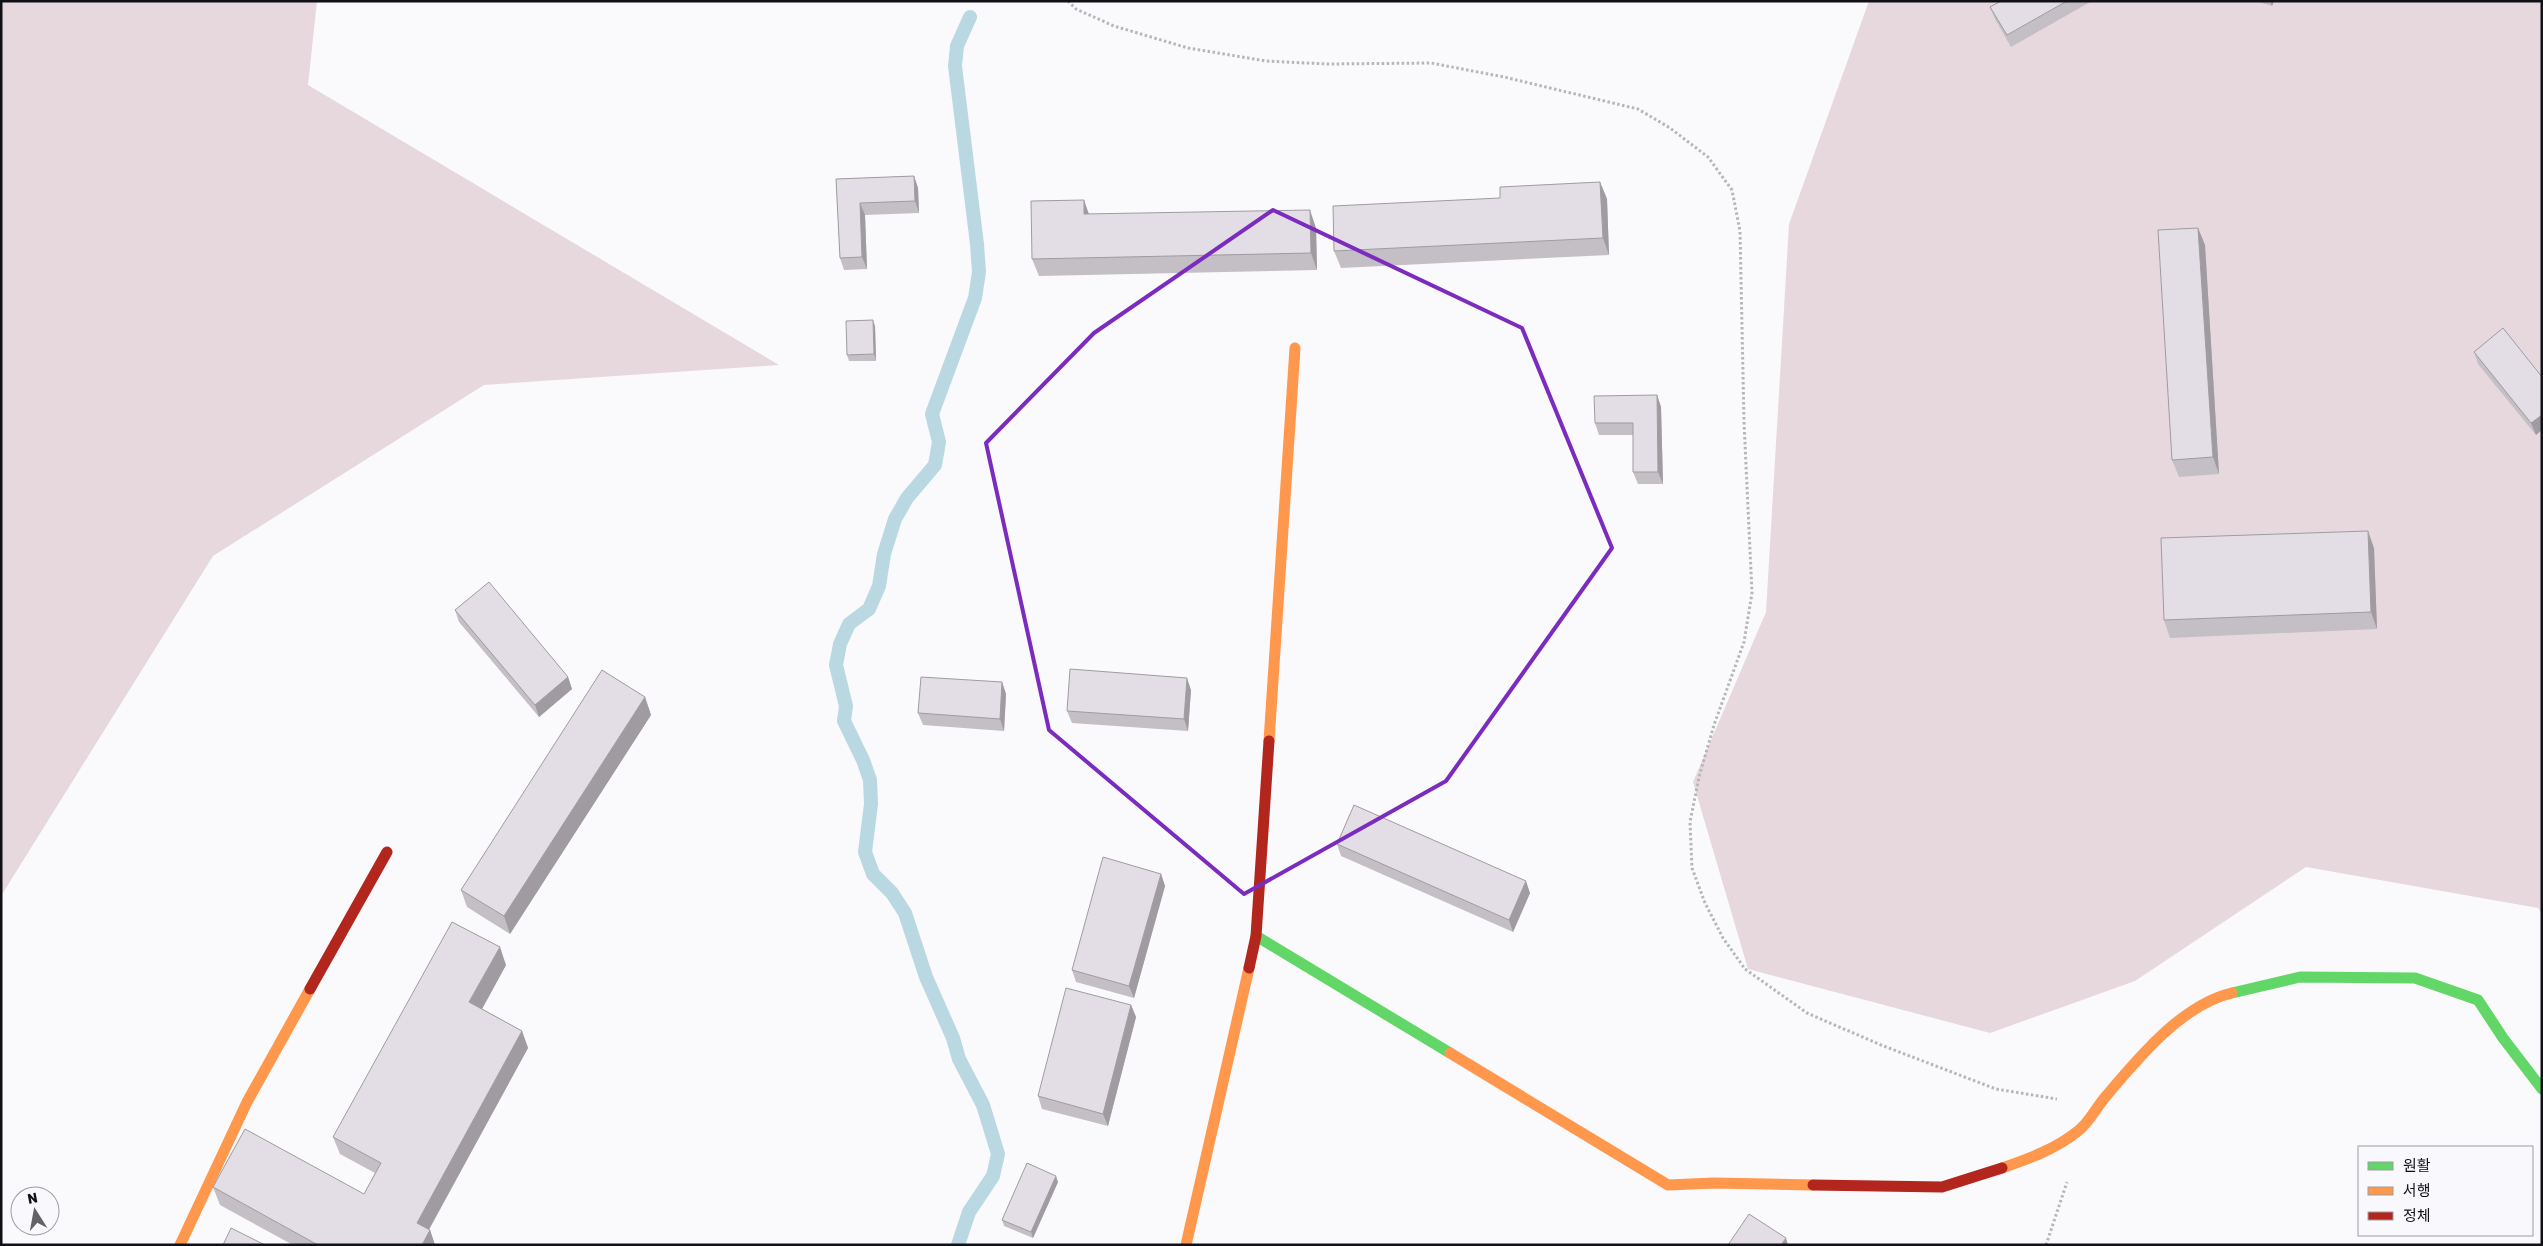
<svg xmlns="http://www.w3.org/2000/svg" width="2543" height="1246" font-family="Rubik,'Noto Sans KR',sans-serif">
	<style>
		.green { fill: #e7d8de }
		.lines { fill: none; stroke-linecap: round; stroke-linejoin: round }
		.stream { stroke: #b9d8e2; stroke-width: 14 }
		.path { stroke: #b4b6b9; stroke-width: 3; stroke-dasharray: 2.5 2.5; stroke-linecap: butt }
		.fast { stroke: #63d668; stroke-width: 11 }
		.slow { stroke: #ff974d; stroke-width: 11 }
		.jam { stroke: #b3261e; stroke-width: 11 }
		.wall { fill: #c3bfc5 }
		.shaded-wall { fill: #9f9ba0 }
		.building { fill: #e3dee5; stroke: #9f9ba0 }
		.marked { fill: none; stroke: #7b2cbf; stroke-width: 4; stroke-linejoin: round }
	</style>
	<rect width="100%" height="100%" fill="#fafafc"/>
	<path class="green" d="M 1,1 L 317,1 L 308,85 L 779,365 L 484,385 L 213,556 L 1,896 Z
		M 1869,1 L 2542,1 L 2542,914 L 2538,908 L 2306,867 L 2135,981 L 1990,1033 L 1748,969 L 1693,782 L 1766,612 L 1789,224 Z"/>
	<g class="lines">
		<path class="stream" d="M 958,1245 L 969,1212 L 993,1176 L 998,1154 L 983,1105 L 959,1059 L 953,1038 L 926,977 L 905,913 L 892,893 L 873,874 L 865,852 L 871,804 L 870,780 L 863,760 L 844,721 L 846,706 L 836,665 L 840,644 L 849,624 L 869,609 L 879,586 L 884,554 L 895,519 L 907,498 L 935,465 L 939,442 L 932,414 L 975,298 L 979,272 L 977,244 L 955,66 L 957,46 L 970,17"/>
		<path class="path" d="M 1068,1 L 1076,9 L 1114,26 L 1188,48 L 1266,61 L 1327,64 L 1431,63 L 1504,77 L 1638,109 L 1670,128 L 1708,157 L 1732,190 L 1740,231 L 1744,422 L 1752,593 L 1744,642 L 1714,725 L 1699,777 L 1690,822 L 1692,868 L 1705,903 L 1723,938 L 1745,969 L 1807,1013 L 1881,1045 L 1996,1089 L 2057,1099
			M 2046,1245 L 2067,1182"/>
		<path class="fast" d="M 1256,936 L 1450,1053
			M 2232,993 L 2300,977 L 2415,978 L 2478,1000 L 2503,1038 L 2542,1089"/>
		<path class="slow" d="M 1269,741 L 1295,348
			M 1450,1053 L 1668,1185 L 1714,1183 L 1813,1185
			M 2002,1168 C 2028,1159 2056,1149 2078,1131 C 2089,1123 2097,1106 2107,1095 C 2139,1057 2183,1004 2232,993
			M 180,1245 L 247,1102 L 310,989
			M 1186,1245 L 1249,968"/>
		<path class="jam" d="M 1249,968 L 1256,936 L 1269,741
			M 310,989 L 387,852
			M 1813,1185 L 1942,1187 L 2002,1168"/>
	</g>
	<path class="wall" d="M 2001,1 L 2092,1 L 2011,47 L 1995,19 L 1990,7 Z
		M 2256,1 L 2274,1 L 2272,6 Z
		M 914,176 L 918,188 L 919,213 L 865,215 L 867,269 L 844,270 L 840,258 L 836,179 Z
		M 1600,182 L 1607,199 L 1609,255 L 1341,268 L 1334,251 L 1500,198 Z
		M 1089,214 L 1316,228 L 1317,270 L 1039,276 L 1032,259 Z
		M 2198,228 L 2205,245 L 2219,474 L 2179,477 L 2172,460 Z
		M 875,326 L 876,361 L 849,361 L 847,355 Z
		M 2503,328 L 2536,435 L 2478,364 L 2474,352 Z
		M 1657,395 L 1661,407 L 1663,484 L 1638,484 L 1633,472 L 1633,435 L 1599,435 L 1595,423 Z
		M 2374,548 L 2377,629 L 2170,638 L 2164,620 Z
		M 455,610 L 568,677 L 572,689 L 539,717 L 459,622 Z
		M 1002,682 L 1006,694 L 1004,731 L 923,725 L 918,713 Z
		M 1191,690 L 1188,731 L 1072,723 L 1067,711 Z
		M 645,697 L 651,715 L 510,934 L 467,907 L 461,890 Z
		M 1337,844 L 1530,893 L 1513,932 L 1341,856 Z
		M 1161,874 L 1165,886 L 1134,998 L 1076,982 L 1072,970 Z
		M 506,965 L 482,1009 L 522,1031 L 528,1048 L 429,1230 L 430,1230 L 435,1245 L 293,1245 L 220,1205 L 213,1187 L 364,1194 L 375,1173 L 340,1154 L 333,1137 Z
		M 1131,1005 L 1136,1017 L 1108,1126 L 1042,1109 L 1038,1096 Z
		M 1058,1182 L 1033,1238 L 1004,1226 L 1002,1220 Z"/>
	<path class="shaded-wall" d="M 2270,1 L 2274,1 L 2272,6 Z
		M 914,176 L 918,188 L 919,213 L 915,201 Z
		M 1600,182 L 1607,199 L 1609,255 L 1603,238 Z
		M 1084,200 L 1090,217 L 1084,214 Z
		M 860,203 L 865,215 L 867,269 L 862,257 Z
		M 1310,210 L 1316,228 L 1317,270 L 1311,253 Z
		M 2198,228 L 2205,245 L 2219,474 L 2213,457 Z
		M 873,320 L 875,326 L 876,361 L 874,354 Z
		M 1657,395 L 1661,407 L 1663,484 L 1658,472 Z
		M 2542,415 L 2542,430 L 2536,435 L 2531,423 Z
		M 2368,531 L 2374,548 L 2377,629 L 2371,612 Z
		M 568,677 L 572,689 L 539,717 L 535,705 Z
		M 1187,678 L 1191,690 L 1188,731 L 1184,719 Z
		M 1002,682 L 1006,694 L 1004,731 L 1000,719 Z
		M 645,697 L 651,715 L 510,934 L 504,916 Z
		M 1161,874 L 1165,886 L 1134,998 L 1129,986 Z
		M 1526,881 L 1530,893 L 1513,932 L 1509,920 Z
		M 500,947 L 506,965 L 476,1020 L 469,1002 Z
		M 1131,1005 L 1136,1017 L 1108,1126 L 1103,1114 Z
		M 522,1031 L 528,1048 L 423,1240 L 417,1223 Z
		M 1056,1176 L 1058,1182 L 1033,1238 L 1031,1232 Z
		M 430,1230 L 435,1245 L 422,1245 Z
		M 1786,1238 L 1788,1245 L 1781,1245 Z"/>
	<path class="building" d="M 2001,1 L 2067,1 L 2007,35 L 1990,7 Z
		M 914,176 L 915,201 L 860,203 L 862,257 L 840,258 L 836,179 Z
		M 1600,182 L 1603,238 L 1334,251 L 1333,206 L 1500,198 L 1500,187 Z
		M 1084,200 L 1084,214 L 1310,210 L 1311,253 L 1032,259 L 1031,201 Z
		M 2198,228 L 2213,457 L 2172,460 L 2158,230 Z
		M 873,320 L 874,354 L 847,355 L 846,321 Z
		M 2503,328 L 2542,377 L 2542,415 L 2531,423 L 2474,352 Z
		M 1657,395 L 1658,472 L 1633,472 L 1633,423 L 1595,423 L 1594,396 Z
		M 2368,531 L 2371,612 L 2164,620 L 2161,538 Z
		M 489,582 L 568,677 L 535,705 L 455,610 Z
		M 1070,669 L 1187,678 L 1184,719 L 1067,711 Z
		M 602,670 L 645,697 L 504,916 L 461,890 Z
		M 921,677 L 1002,682 L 1000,719 L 918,713 Z
		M 1354,805 L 1526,881 L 1509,920 L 1337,844 Z
		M 1103,857 L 1161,874 L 1129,986 L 1072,970 Z
		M 452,922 L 500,947 L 469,1002 L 522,1031 L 417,1223 L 430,1230 L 422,1245 L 318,1245 L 213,1187 L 245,1129 L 364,1194 L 381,1163 L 333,1137 Z
		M 1066,988 L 1131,1005 L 1103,1114 L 1038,1096 Z
		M 1027,1163 L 1056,1176 L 1031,1232 L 1002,1220 Z
		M 1749,1214 L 1786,1238 L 1781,1245 L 1728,1245 Z
		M 231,1228 L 265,1245 L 223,1245 Z"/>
	<path class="marked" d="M 1273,210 L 1522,328 L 1612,548 L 1446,781 L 1244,894 L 1049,730 L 986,443 L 1094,333 Z"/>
	<rect width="2543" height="1246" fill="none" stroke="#101017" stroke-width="5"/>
	<rect x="2358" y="1146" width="175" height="90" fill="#f9f9fd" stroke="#9c9ca1"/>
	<rect x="2368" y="1162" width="25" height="8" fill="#63d668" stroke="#9c9ca1"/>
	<text x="2403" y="1171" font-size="15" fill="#101017">원활</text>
	<rect x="2368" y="1187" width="25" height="8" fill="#ff974d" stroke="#9c9ca1"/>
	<text x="2403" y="1196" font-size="15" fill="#101017">서행</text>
	<rect x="2368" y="1212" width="25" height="8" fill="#b3261e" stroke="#9c9ca1"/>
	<text x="2403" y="1221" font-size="15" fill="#101017">정체</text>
	<g transform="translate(35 1211) rotate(349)"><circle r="24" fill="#f9f9fd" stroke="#9c9ca1"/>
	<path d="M0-4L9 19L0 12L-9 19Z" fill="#626267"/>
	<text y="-8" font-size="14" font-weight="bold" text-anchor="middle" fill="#101017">N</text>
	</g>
</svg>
